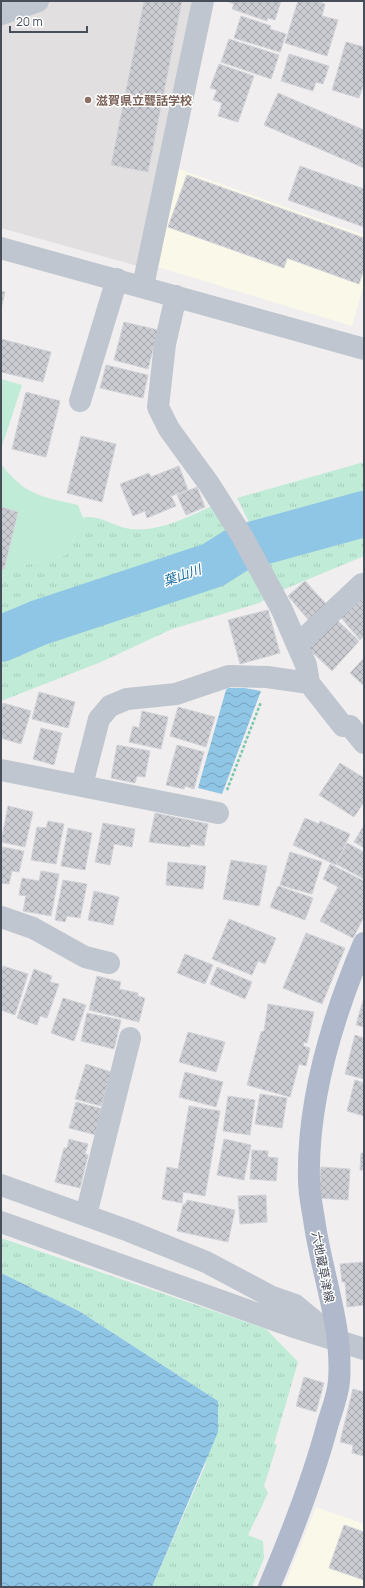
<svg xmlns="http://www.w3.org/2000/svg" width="365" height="1588" font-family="Manrope,'Noto Sans JP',sans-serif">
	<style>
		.commercial { fill: #faf8e8 }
		.education { fill: #e1dfdf }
		.grass { fill: url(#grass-tufts) }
		.garden { fill: #bfebd7 }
		.water { fill: url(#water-waves) }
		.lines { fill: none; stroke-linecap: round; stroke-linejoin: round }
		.river { stroke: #8fc5e5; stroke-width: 46 }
		.building { fill: url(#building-cross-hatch); stroke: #d2d3d9 }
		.path { stroke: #79c7ad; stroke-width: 2.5; stroke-dasharray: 3 2; stroke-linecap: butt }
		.minor { stroke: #bfc6cf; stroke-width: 22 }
		.major { stroke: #afb9cb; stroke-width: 22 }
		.education-dot { fill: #8d6e63; stroke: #fff; stroke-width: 1.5 }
		.labels { text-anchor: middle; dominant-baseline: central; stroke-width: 3; stroke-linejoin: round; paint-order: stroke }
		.education-label { font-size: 12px; font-weight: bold; fill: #785e54; stroke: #fff; text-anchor: start }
		.street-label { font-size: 12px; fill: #474e5a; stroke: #fff }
		.water-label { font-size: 13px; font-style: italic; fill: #166b9e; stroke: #fff }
	</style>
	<defs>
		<pattern id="grass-tufts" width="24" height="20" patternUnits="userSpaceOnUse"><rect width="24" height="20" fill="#bfebd7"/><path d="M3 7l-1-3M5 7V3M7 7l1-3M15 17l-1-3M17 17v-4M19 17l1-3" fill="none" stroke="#a6cbbb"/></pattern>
		<pattern id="water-waves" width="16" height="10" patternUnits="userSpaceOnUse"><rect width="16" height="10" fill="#8fc5e5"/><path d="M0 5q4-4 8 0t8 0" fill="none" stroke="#77a2bd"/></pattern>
		<pattern id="building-cross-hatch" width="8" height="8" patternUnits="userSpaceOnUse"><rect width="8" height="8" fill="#cbccd2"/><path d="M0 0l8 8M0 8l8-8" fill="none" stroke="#a7a8ad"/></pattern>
	</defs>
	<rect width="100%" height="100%" fill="#f0eeee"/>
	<path class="commercial" d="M 179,169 L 364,235 L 364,284 L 352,326 L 158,267 Z
		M 316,1507 L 364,1524 L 364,1587 L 284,1587 Z"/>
	<path class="education" d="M 1,1 L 196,1 L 138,266 L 1,228 Z"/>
	<path class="grass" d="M 364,462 L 364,501 L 268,530 L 262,528 L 253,530 L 237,498 Z
		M 212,506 L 233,536 L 219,549 L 144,575 L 93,588 L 1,625 L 1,577 L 28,564 L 66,555 L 83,518 C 97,513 115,527 130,529 C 160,532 186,518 212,506 Z
		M 364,527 L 364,556 L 280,591 L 259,603 L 172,629 L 101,662 L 1,701 L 1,661 L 104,621 L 157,596 L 248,563 L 271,560 L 288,549 Z
		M 1,1238 L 266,1329 L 298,1362 L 274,1444 L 277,1445 L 264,1486 L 268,1493 L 248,1535 L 263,1541 L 264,1558 L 252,1587 L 152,1587 L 205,1466 L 218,1401 L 79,1311 L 1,1273 Z"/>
	<path class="garden" d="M 1,379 L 22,385 L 1,449 Z
		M 1,464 C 24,495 43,497 78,505 L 83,518 L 66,555 L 28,564 L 1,577 Z"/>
	<path class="water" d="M 228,688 L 244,688 L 261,691 L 222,794 L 198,788 L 226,690 Z
		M 1,1273 L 79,1311 L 218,1401 L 218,1432 L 152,1587 L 1,1587 Z"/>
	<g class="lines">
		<path class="river" d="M 1,639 L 38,623 L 213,565 L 240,548 L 364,514"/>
	</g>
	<path class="building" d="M 144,1 L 182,1 L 148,172 L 111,165 Z
		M 226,1 L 281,1 L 275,20 L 268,18 L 267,21 L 232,9 L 234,4 Z
		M 298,1 L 315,1 L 325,4 L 322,16 L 338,20 L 327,56 L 285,43 Z
		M 241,16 L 271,26 L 270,29 L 286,34 L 280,52 L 234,38 Z
		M 229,39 L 279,55 L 271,79 L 221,62 Z
		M 346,42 L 364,47 L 364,83 L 359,98 L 332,90 Z
		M 289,54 L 329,66 L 323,84 L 316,82 L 313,91 L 281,81 Z
		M 219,64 L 254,76 L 238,122 L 218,116 L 222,103 L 213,100 L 217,90 L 210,88 Z
		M 278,93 L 364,130 L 364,168 L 264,125 Z
		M 300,166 L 364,189 L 364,227 L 288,200 Z
		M 187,175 L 364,238 L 364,269 L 359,284 L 287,258 L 284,268 L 168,227 Z
		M 1,291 L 5,292 L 1,309 Z
		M 124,322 L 158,330 L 148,369 L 114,360 Z
		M 1,339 L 51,352 L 43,382 L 1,372 Z
		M 106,365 L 148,375 L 143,398 L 100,388 Z
		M 26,392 L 60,401 L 46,457 L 12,449 Z
		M 81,436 L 116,444 L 102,502 L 67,493 Z
		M 179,466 L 188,490 L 171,496 L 176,506 L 147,518 L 145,511 L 133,516 L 120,484 L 149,473 L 151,477 Z
		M 197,487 L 205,507 L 186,515 L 177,495 Z
		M 1,507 L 18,512 L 4,569 L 1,569 Z
		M 305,581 L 329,607 L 311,623 L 288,596 Z
		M 364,591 L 364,636 L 360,640 L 338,614 Z
		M 268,610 L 280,653 L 240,664 L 228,620 Z
		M 335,618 L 359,641 L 332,671 L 308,648 Z
		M 364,658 L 364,686 L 350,673 Z
		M 39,692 L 75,702 L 68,728 L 32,719 Z
		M 3,703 L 31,711 L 21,744 L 1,738 L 1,711 Z
		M 178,707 L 215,717 L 206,747 L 170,736 Z
		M 142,711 L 168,717 L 161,749 L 129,742 L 133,726 L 139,728 Z
		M 41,728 L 62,733 L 54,765 L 33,759 Z
		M 117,745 L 150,751 L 145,777 L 137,776 L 135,783 L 111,778 Z
		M 177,745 L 204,752 L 194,789 L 185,786 L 184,789 L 166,785 Z
		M 340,763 L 364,778 L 364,802 L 354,817 L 319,795 Z
		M 8,806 L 33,812 L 25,847 L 1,842 Z
		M 155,813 L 208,824 L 204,846 L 190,844 L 190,847 L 149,842 Z
		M 305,818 L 319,824 L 320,821 L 350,834 L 336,865 L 293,845 Z
		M 48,821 L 64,824 L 56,864 L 31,860 L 37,827 L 46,828 Z
		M 103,823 L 135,829 L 132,847 L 114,844 L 110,865 L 95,862 Z
		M 364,825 L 364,848 L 354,842 Z
		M 68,828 L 92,833 L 85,870 L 61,866 Z
		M 347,843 L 364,852 L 364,879 L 336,864 Z
		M 2,847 L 24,851 L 19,872 L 12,871 L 9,884 L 1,883 Z
		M 290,852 L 322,862 L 312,894 L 280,885 Z
		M 231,860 L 267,866 L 259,906 L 223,899 Z
		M 168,862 L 206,866 L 203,889 L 166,885 Z
		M 330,864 L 364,881 L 364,917 L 353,938 L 320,921 L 338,887 L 323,879 Z
		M 41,871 L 59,874 L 51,916 L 23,911 L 26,896 L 19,895 L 22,878 L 39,881 Z
		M 63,880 L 87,884 L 80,918 L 67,916 L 65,922 L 55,920 Z
		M 278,886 L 313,898 L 305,920 L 270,907 Z
		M 94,891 L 119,897 L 113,925 L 88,920 Z
		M 229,919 L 276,938 L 265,964 L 258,961 L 252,975 L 212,959 Z
		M 306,933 L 345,948 L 322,1004 L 283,988 Z
		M 185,954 L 213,965 L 205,984 L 177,973 Z
		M 3,966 L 28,974 L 15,1015 L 1,1010 L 1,973 Z
		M 217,967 L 252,982 L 245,999 L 210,984 Z
		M 34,969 L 52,976 L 50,982 L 59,984 L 47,1018 L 40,1016 L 37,1025 L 17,1018 Z
		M 97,976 L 121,982 L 119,989 L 138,993 L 138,996 L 145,998 L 139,1022 L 89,1010 Z
		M 364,997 L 364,1027 L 356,1025 Z
		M 63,998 L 86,1005 L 74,1041 L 51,1033 Z
		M 268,1004 L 314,1012 L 307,1043 L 304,1042 L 303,1046 L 310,1048 L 306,1066 L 299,1064 L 290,1097 L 247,1085 L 261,1032 L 264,1031 Z
		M 87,1013 L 121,1020 L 114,1049 L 81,1041 Z
		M 188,1032 L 225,1042 L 216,1072 L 179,1062 Z
		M 355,1035 L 364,1038 L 364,1079 L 345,1074 Z
		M 86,1064 L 111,1072 L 101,1106 L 75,1099 Z
		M 185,1072 L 223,1082 L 216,1107 L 179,1097 Z
		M 355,1080 L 364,1083 L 364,1116 L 347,1111 Z
		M 260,1094 L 287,1098 L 282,1128 L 255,1124 Z
		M 228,1096 L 255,1100 L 250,1135 L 223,1131 Z
		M 76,1102 L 103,1109 L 96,1135 L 69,1128 Z
		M 189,1106 L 220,1111 L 205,1196 L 183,1192 L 182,1203 L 162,1199 L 167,1167 L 178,1169 Z
		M 69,1139 L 88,1144 L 85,1154 L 88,1155 L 80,1188 L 55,1182 L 64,1148 L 67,1148 Z
		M 224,1139 L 251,1145 L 244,1180 L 217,1175 Z
		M 252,1150 L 268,1151 L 268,1157 L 278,1158 L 276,1181 L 250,1179 Z
		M 361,1153 L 364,1153 L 364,1170 L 360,1170 Z
		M 321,1167 L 350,1169 L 348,1200 L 318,1198 Z
		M 266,1195 L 267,1222 L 240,1224 L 238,1196 Z
		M 187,1200 L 235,1210 L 228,1242 L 177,1231 L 183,1205 L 186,1203 Z
		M 364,1262 L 364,1305 L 347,1307 L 345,1282 L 342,1282 L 340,1264 Z
		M 304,1377 L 324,1383 L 316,1412 L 296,1406 Z
		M 353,1389 L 364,1392 L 364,1456 L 352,1453 L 353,1445 L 340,1442 Z
		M 344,1525 L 364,1532 L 364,1580 L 329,1568 Z"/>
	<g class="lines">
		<path class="path" d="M 227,790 L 261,702"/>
		<path class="minor" d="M 1,14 L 38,1
			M 1,248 L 364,349
			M 143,286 L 203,1
			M 176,296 L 165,344 L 158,407 L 169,429 L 209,484 L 242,536 L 282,610 L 306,665 L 309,683 L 343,726 L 350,726 L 364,743
			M 80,401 L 117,279
			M 297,645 L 362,584
			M 1,770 L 218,813
			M 82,785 L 99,719 L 110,706 L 127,699 L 176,694 L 229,676 L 267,677 L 309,683
			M 1,917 L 33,928 L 85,957 L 109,963
			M 1,1185 L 129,1231 L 206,1262 L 272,1297 L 295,1305 L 330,1334
			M 86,1215 L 130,1038
			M 1,1222 L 291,1326 L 364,1349"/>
		<path class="major" d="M 269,1587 C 292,1533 313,1480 328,1423 C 332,1410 338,1395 339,1381 C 343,1329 323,1277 315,1226 C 313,1211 309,1195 309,1180 C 307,1099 333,1016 364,943"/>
	</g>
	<circle class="education-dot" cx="88" cy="100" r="4"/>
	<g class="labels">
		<g class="education-label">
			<text x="96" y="100">滋賀県立聾話学校</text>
		</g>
		<g class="street-label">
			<text transform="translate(323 1267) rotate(79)">六地蔵草津線</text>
		</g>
		<g class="water-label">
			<text transform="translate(182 575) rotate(-19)">葉山川</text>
		</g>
	</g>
	<rect width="365" height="1588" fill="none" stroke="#474e5a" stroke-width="4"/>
	<path d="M10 26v6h77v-6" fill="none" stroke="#474e5a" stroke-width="2"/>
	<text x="16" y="26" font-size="12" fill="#474e5a" stroke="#ffffff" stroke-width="3" paint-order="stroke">20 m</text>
</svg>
